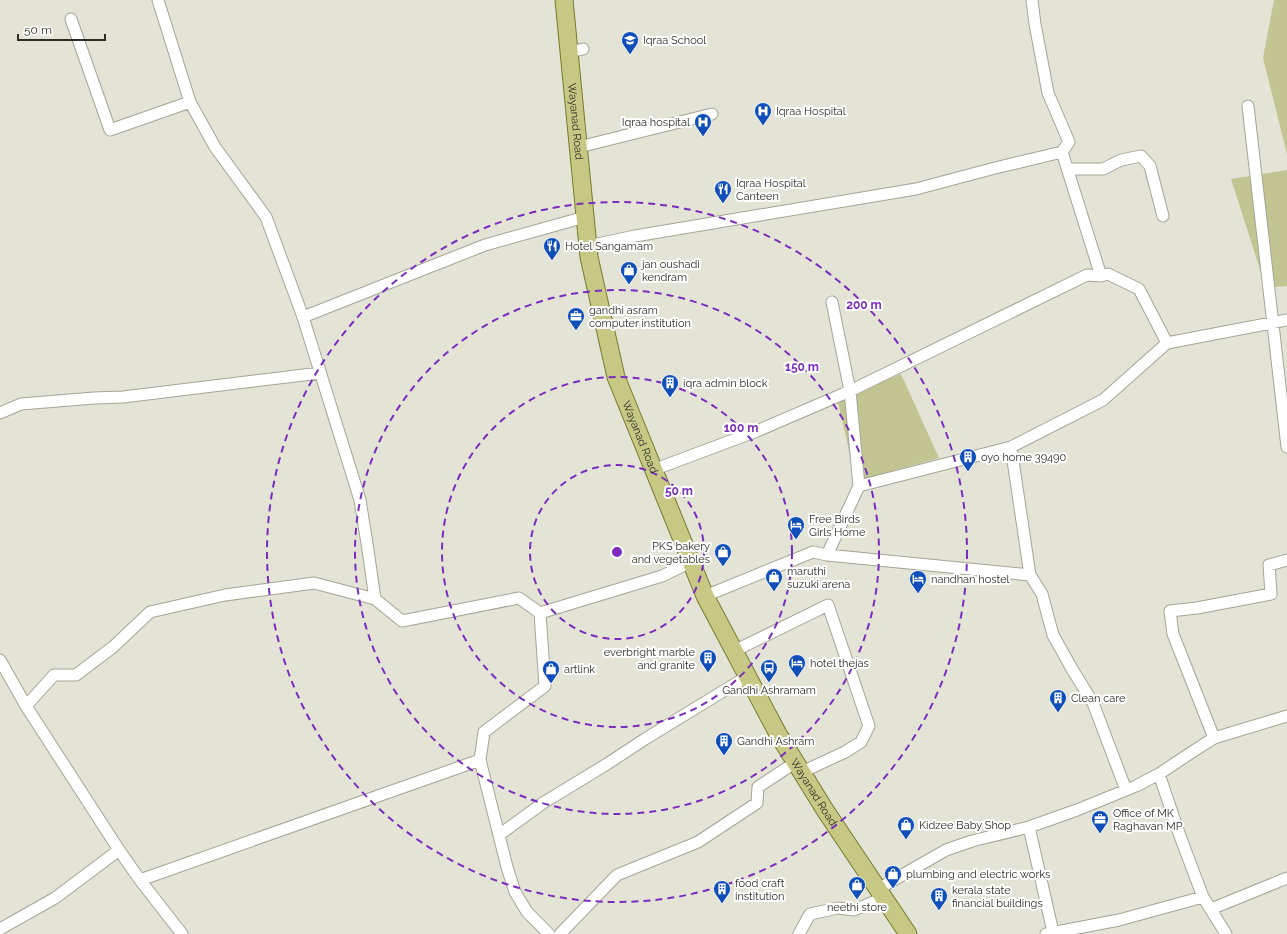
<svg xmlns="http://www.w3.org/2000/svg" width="1287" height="934" font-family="Raleway,sans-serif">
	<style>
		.green { fill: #c2c592 }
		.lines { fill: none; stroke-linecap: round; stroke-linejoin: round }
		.street-casing { stroke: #a4a597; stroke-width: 13 }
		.primary-casing { stroke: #787a2e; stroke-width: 19 }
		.street { stroke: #fff; stroke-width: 11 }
		.primary { stroke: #c7c884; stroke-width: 17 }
		.ring { fill: none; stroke: #7b2cbf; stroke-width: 2; stroke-dasharray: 7 5 }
		.labels { text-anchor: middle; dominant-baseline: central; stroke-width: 4; stroke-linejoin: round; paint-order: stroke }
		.poi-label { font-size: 11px; fill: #2c2d27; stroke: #fff; text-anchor: start }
		.street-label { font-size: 11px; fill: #2c2d27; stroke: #fff }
		.centre { fill: #7b2cbf; stroke: #fff; stroke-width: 2 }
		.ring-label { font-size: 12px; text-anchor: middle; font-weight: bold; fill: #7b2cbf; stroke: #fff; stroke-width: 4; stroke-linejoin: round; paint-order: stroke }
	</style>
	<rect width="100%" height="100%" fill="#e3e4d5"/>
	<path class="green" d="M 1274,0 L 1287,0 L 1287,154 L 1263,58 Z
		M 1287,170 L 1287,286 L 1266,288 L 1231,179 Z
		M 901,374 L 939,458 L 856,481 L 837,398 Z"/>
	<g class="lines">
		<defs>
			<path id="street" d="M 158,0 L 190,102 L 215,147 L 266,217 L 303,317 L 360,500 L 368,550 L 375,599
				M 71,19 L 110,130 L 190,102
				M 569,48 L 574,51 L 583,49
				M 1248,106 L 1287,447
				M 579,147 L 712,114
				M 1062,152 L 1101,276
				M 1068,169 L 1103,169 L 1121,160 L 1141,156 L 1150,166 L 1163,216
				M 588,246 L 635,236 L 916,189 L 995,168 L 1062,152 L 1069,142 L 1048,93 L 1035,24 L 1032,0
				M 832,302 L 850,391 L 859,486 L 827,555 L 1030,575
				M 303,317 L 485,245 L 585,217
				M 0,413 L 21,404 L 94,398 L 123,397 L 320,373
				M 1011,447 L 1030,575 L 1042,594 L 1053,635 L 1072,669 L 1093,703 L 1126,790
				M 653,470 L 757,431 L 850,391 L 1087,275 L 1101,276 L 1108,274 L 1139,289 L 1167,343 L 1287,320
				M 859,486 L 1011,447 L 1103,400 L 1167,343
				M 705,596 L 813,552 L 827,555
				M 734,651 L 828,605 L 869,726 L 861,742 L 845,752 L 802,772
				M 0,660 L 26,706 L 119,850 L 140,880 L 182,934
				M 26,706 L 54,675 L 76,675 L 113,647 L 150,612 L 225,595 L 314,583 L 375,599 L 402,621 L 519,598 L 540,613
				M 1214,738 L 1287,716
				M 1159,774 L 1180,836 L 1203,897
				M 1029,827 L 1053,932
				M 499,835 L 543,803 L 607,764 L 645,739 L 748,676
				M 140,880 L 480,760
				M 878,889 L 946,850 L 972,841 L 1029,827 L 1077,810 L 1136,786 L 1159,774 L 1192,752 L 1214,738 L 1173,634 L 1170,611 L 1197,608 L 1271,594 L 1269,565 L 1287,560
				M 1211,909 L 1287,878
				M 0,929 L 55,898 L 119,850
				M 549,934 L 527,912 L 515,892 L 507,867 L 480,760 L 484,732 L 545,686 L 540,613 L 662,576 L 691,562
				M 560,934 L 617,875 L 698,842 L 757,803 L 758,787 L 796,762
				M 799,934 L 810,914 L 838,908 L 854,910 L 883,898
				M 1046,934 L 1119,920 L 1203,897 L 1226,934"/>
			<g id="primary">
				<path id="s1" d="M 564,0 L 589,257 L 616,377 L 705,596 L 778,734 L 825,810 L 908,934"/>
			</g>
		</defs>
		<use href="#street" class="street-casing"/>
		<use href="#primary" class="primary-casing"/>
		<use href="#street" class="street"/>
		<use href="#primary" class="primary"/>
	</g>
	<g class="ring">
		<circle cx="617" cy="552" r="87"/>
		<circle cx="617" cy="552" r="175"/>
		<circle cx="617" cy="552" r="262"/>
		<circle cx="617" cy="552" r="350"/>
	</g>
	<defs>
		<symbol id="school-pin" viewBox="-11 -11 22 30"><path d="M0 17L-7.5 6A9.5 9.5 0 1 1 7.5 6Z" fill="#104fba" stroke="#fff"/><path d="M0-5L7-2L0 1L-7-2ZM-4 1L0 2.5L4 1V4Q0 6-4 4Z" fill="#fff"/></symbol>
		<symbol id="hospital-pin" viewBox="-11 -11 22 30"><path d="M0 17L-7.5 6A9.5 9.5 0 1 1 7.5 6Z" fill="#104fba" stroke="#fff"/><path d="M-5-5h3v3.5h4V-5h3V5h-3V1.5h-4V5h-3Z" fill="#fff"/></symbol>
		<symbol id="restaurant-pin" viewBox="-11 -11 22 30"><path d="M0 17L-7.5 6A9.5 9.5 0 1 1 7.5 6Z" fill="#104fba" stroke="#fff"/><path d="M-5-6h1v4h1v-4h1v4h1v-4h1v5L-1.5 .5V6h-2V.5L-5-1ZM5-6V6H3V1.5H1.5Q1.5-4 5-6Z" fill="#fff"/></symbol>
		<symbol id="shop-pin" viewBox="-11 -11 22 30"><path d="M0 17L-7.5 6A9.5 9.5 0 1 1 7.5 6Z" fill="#104fba" stroke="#fff"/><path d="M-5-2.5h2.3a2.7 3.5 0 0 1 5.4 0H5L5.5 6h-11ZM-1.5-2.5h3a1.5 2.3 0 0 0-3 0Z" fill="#fff"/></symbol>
		<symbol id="office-pin" viewBox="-11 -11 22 30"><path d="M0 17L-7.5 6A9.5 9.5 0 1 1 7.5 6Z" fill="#104fba" stroke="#fff"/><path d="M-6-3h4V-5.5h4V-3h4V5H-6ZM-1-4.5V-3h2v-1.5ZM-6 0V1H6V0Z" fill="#fff"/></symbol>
		<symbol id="building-pin" viewBox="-11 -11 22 30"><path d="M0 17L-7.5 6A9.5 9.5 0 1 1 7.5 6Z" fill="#104fba" stroke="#fff"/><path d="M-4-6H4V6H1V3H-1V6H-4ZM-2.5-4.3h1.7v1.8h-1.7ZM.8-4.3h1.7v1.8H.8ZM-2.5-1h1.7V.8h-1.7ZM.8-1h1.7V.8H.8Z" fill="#fff"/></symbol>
		<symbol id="hotel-pin" viewBox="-11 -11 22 30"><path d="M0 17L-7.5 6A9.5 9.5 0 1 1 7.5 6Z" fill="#104fba" stroke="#fff"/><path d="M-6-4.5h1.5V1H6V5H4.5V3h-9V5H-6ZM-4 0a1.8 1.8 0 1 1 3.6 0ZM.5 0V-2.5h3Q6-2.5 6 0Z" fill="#fff"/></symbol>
		<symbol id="bus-pin" viewBox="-11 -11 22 30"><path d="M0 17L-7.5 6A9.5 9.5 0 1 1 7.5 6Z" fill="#104fba" stroke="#fff"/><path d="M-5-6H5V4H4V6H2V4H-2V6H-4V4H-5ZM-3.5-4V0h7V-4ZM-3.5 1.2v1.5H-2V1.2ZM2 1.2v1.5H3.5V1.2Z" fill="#fff"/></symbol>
	</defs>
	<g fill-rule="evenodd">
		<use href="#school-pin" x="620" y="30" width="20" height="27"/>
		<use href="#hospital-pin" x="753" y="101" width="20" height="27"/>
		<use href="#hospital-pin" x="693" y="112" width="20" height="27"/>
		<use href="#restaurant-pin" x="713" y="179" width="20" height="27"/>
		<use href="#restaurant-pin" x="542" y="236" width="20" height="27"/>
		<use href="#shop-pin" x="619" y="260" width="20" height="27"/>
		<use href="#office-pin" x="566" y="306" width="20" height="27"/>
		<use href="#building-pin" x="660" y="373" width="20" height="27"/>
		<use href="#building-pin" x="958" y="447" width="20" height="27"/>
		<use href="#hotel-pin" x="786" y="515" width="20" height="27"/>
		<use href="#shop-pin" x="713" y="542" width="20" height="27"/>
		<use href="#shop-pin" x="764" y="567" width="20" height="27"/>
		<use href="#hotel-pin" x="908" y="569" width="20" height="27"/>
		<use href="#building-pin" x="698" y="648" width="20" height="27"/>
		<use href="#hotel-pin" x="787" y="653" width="20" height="27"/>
		<use href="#bus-pin" x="759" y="658" width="20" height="27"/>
		<use href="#shop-pin" x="541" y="659" width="20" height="27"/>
		<use href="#building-pin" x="1048" y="688" width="20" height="27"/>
		<use href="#building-pin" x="714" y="731" width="20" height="27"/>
		<use href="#office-pin" x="1090" y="809" width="20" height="27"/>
		<use href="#shop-pin" x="896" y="815" width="20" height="27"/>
		<use href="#shop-pin" x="883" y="864" width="20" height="27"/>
		<use href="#shop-pin" x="847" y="875" width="20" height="27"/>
		<use href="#building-pin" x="712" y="879" width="20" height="27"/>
		<use href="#building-pin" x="929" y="886" width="20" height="27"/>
	</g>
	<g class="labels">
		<g class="poi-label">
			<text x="643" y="40">Iqraa School</text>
			<text x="776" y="111">Iqraa Hospital</text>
			<text x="690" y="122" text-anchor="end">Iqraa hospital</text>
			<text x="736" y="183">Iqraa Hospital<tspan x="736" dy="13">Canteen</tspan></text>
			<text x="565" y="246">Hotel Sangamam</text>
			<text x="642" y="264">jan oushadi<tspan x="642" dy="13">kendram</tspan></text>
			<text x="589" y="310">gandhi asram<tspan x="589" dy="13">computer institution</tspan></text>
			<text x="683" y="383">iqra admin block</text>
			<text x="981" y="457">oyo home 39490</text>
			<text x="809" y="519">Free Birds<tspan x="809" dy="13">Girls Home</tspan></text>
			<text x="710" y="546" text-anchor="end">PKS bakery<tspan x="710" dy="13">and vegetables</tspan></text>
			<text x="787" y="571">maruthi<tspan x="787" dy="13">suzuki arena</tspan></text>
			<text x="931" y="579">nandhan hostel</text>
			<text x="695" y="652" text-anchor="end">everbright marble<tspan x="695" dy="13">and granite</tspan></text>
			<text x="810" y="663">hotel thejas</text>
			<text x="564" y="669">artlink</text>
			<text x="769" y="690" text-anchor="middle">Gandhi Ashramam</text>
			<text x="1071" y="698">Clean care</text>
			<text x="737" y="741">Gandhi Ashram</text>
			<text x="1113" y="813">Office of MK<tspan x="1113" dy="13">Raghavan MP</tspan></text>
			<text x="919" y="825">Kidzee Baby Shop</text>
			<text x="906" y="874">plumbing and electric works</text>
			<text x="735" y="883">food craft<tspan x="735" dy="13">institution</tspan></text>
			<text x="952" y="890">kerala state<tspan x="952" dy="13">financial buildings</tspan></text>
			<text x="857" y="907" text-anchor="middle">neethi store</text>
		</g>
		<g class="street-label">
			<text stroke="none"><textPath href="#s1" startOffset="122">Wayanad Road</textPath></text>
			<text stroke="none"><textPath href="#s1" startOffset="446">Wayanad Road</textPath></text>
			<text stroke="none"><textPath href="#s1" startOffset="842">Wayanad Road</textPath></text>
		</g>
	</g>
	<circle cx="617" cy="552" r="6" class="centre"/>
	<g class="ring-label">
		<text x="864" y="309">200 m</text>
		<text x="802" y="371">150 m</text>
		<text x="741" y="432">100 m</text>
		<text x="679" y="495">50 m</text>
	</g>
	<path d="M18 34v6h87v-6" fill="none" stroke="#2c2d27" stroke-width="2"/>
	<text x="24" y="34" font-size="12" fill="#2c2d27" stroke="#ffffff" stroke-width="3" paint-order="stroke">50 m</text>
</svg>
